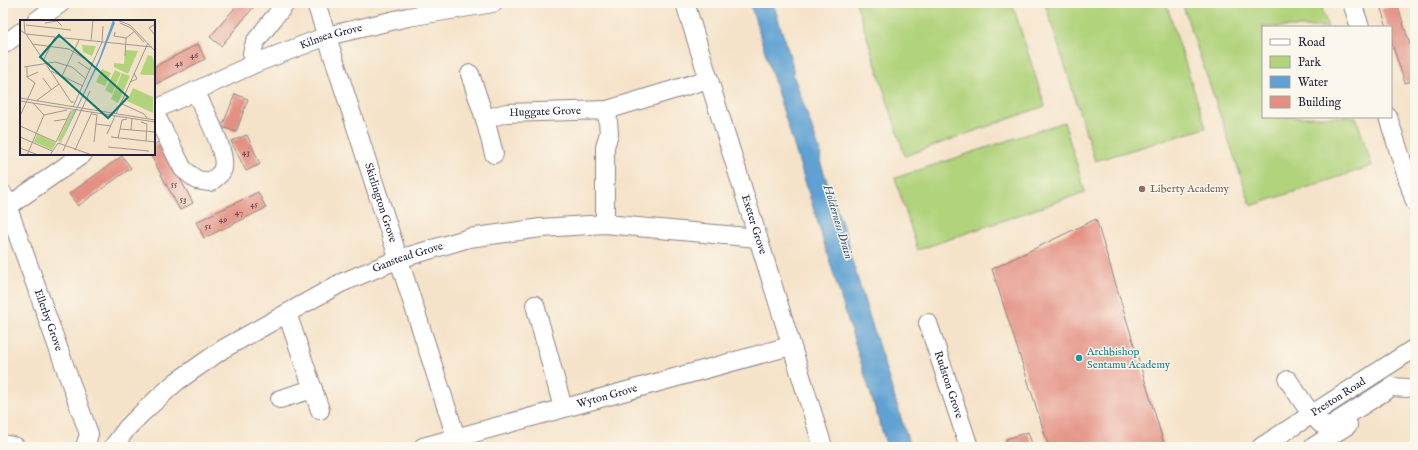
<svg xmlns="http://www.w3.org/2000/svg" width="1418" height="450" font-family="'IM FELL English',serif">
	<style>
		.green { fill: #b1d37c; stroke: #6a7a5c }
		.water { fill: #5fa1d2; stroke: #406286 }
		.building { fill: #e39082 }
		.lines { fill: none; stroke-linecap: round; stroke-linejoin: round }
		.minor-casing { stroke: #8c8282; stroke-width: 20 }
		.minor { stroke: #fff; stroke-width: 18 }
		.education-dot { fill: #8d6e63; stroke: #fbf7ec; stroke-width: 1.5 }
		.culture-dot { fill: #0f9aa8; stroke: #fbf7ec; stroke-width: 1.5 }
		.labels { text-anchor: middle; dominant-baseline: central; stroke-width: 3; stroke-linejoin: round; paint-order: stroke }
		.number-label { font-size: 9px; fill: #523e4d }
		.street-label { font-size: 11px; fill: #22223b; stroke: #fbf7ec }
		.education-label { font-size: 11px; fill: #785e54; stroke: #fbf7ec; text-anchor: start }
		.culture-label { font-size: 11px; fill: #0d838f; stroke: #fbf7ec; text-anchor: start }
		.water-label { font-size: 12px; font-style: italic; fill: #3d5b7f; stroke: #fbf7ec }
		.inset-road { fill: none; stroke: #a19690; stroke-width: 1 }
		.view { fill: #0f766e; fill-opacity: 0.15; stroke: #0f766e; stroke-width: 2 }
		.inset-edge { fill: none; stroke: #22223b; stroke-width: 2 }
	</style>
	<rect width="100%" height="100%" fill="#fbf7ec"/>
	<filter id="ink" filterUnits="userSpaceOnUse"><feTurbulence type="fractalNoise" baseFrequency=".025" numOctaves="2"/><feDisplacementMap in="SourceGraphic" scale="8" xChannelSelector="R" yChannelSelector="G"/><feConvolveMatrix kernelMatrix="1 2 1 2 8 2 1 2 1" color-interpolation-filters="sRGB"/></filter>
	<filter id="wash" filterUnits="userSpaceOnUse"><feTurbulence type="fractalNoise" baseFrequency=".012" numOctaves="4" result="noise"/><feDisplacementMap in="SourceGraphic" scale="16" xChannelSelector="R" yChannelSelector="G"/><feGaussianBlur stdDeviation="0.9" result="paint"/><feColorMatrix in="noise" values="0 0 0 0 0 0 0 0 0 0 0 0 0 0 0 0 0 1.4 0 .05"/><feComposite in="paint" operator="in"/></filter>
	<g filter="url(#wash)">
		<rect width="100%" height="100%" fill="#f5e3c9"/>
		<path class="green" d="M 856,3 L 1012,3 L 1045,106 L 905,156 Z
			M 1045,3 L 1166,3 L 1206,128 L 1095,161 Z
			M 1182,3 L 1320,3 L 1328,27 L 1263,27 L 1263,117 L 1356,117 L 1372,166 L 1251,206 Z
			M 1064,122 L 1085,192 L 918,250 L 895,178 Z"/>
		<path class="water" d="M 750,3 L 773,3 L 792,63 L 794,77 L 821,154 L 820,161 L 849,244 L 850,254 L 910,447 L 887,447 Z"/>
		<g id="blocks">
			<path class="building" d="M 239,3 L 257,3 L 221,46 L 210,37 Z
				M 1397,4 L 1415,60 L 1415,80 L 1405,83 L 1391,41 L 1391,27 L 1387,27 L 1381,9 Z
				M 198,44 L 205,59 L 154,85 L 154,67 Z
				M 235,94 L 248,99 L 236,132 L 222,127 Z
				M 247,135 L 260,164 L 246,171 L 231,141 Z
				M 160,141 L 193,203 L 180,210 L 150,154 L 154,154 L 154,145 Z
				M 122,156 L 131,168 L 78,206 L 69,194 Z
				M 258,192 L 266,208 L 204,238 L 196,222 Z
				M 1096,219 L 1165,447 L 1049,447 L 992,269 Z
				M 1028,432 L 1033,447 L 1009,447 L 1006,439 Z"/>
		</g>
	</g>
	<g filter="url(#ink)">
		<use href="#blocks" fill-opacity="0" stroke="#8c8282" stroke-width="1"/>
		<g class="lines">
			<defs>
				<g id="minor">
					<path id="s1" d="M 316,3 L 456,437"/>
					<path id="s2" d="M 685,3 L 823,447"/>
					<path d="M 1352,3 L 1360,27"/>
					<path d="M 277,14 L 286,3"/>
					<path d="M 36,21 L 61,3"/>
					<path d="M 3,45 L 21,32"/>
					<path d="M 256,63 L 252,53 L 255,42 L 273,19"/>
					<path d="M 470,74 L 485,119 L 494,154"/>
					<path id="s3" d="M 154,110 L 256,63 L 327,36 L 408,17 L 493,3"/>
					<path d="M 154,112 L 183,169 L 197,180 L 210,182 C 214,179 220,175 222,171 C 230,156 202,106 195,91"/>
					<path d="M 1388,117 L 1415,202"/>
					<path id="s4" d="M 485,119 L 506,113 L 607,110 L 709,79"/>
					<path id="s5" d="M 3,194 L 89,434 L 85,447"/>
					<path d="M 3,210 L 83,154"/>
					<path d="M 605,224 L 605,147 L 609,133 L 607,110"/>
					<path d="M 535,305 L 563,408"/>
					<path d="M 287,313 L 320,410"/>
					<path id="s6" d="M 928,323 L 969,447"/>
					<path d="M 1288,380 L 1311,414 L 1321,424 L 1330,426 L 1391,387 L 1407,388"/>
					<path d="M 280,399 L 313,389"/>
					<path d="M 3,444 L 16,447"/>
					<path id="s7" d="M 113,447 L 127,428 L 144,411 L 176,382 L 223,349 L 341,283 L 399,259 L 469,238 L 541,228 L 605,224 L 758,238"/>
					<path id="s8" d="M 423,447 L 790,346"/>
					<path id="s9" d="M 1261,447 L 1415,348"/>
					<path d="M 1313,447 L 1348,425"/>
				</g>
			</defs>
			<use href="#minor" class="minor-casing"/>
			<use href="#minor" class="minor"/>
		</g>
	</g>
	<circle class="education-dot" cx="1142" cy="189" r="4"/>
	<circle class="culture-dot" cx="1079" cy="358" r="4"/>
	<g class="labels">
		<g class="number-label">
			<text x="194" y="55">46</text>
			<text x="179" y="63">48</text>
			<text x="246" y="152">43</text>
			<text x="174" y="184">55</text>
			<text x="183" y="199">53</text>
			<text x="254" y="204">45</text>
			<text x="239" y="212">47</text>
			<text x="223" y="219">49</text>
			<text x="208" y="226">51</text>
		</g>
		<g class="street-label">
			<text stroke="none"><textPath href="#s3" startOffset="192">Kilnsea Grove</textPath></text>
			<text stroke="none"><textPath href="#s4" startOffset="61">Huggate Grove</textPath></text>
			<text stroke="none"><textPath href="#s1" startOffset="210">Skirlington Grove</textPath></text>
			<text stroke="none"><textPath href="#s2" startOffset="232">Exeter Grove</textPath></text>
			<text stroke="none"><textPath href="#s7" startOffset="355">Ganstead Grove</textPath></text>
			<text stroke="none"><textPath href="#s5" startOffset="134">Ellerby Grove</textPath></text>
			<text stroke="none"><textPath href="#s6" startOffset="65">Rudston Grove</textPath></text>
			<text stroke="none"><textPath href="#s8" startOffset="191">Wyton Grove</textPath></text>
			<text stroke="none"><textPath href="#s9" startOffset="92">Preston Road</textPath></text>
		</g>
		<g class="education-label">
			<text x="1150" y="189">Liberty Academy</text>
		</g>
		<g class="culture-label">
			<text x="1087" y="352">Archbishop<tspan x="1087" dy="13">Sentamu Academy</tspan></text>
		</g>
		<g class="water-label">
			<text transform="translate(838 222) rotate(73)">Holderness Drain</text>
		</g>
	</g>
	<g transform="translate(20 20)">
		<rect width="135" height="135" fill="#f5e3c9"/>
		<path d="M 62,25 L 76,26 L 72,36 L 63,32 ZM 105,30 L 118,31 L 108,54 L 94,47 L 94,43 L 104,44 ZM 128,35 L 132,36 L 135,44 L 135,55 L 123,55 L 120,54 ZM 82,49 L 91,53 L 85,66 L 76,62 ZM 95,50 L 101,53 L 92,74 L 85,70 ZM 102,53 L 110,56 L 98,83 L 91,79 ZM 113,68 L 133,77 L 133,93 L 107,81 ZM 52,90 L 56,90 L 40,123 L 38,120 ZM 17,114 L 36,123 L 32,130 L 14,122 Z" fill="#b1d37c"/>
		<path d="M 93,0 L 95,3 L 79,43 L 35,135 L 79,39 Z" fill="#5fa1d2"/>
		<path class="inset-road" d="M 4,0 L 5,14M 97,0 L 110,5 L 135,31M 25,3 L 37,1 L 42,6M 100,3 L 111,8 L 124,22M 135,4 L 129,8 L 135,15M 6,5 L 51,10M 0,10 L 6,14 L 132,27M 95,12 L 94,16 L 106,18M 6,14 L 51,82 L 54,82M 71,21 L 73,0M 12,24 L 49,29 L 73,44M 105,36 L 106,18 L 115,11M 23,41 L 35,17M 58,42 L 70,50M 4,47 L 35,42 L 52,47 L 66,59M 31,51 L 63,66M 42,56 L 59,20M 7,57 L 18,52M 23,58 L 31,69M 110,62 L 117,59 L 114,53M 0,78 L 135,100M 0,81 L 135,102M 16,81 L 39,64M 13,83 L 24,95 L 47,90M 100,83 L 124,94 L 127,98M 53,87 L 82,22 L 83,6M 72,94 L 77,95 L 74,122M 96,94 L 128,23M 0,96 L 15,63 L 7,57 L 7,47M 34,101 L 47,99M 121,102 L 127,104 L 126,121M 76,104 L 91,106M 0,106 L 36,122 L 51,91M 100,109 L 135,112M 111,110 L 112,98M 87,114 L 95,96M 0,117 L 32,131M 91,117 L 135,122M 98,118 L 102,100 L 107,99M 88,127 L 129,131M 0,128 L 18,135M 55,130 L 72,92M 43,131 L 70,71M 7,135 L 24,95M 30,135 L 38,123 L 72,135"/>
		<path class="view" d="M 39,15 L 108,77 L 88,98 L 20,37 Z"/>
		<rect width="135" height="135" class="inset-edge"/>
	</g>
	<rect width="1418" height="450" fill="none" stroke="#fbf7ec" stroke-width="16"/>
	<rect x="1262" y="26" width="130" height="92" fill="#fbf7ec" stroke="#a4a2a5"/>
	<rect x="1270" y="39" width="20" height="6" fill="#ffffff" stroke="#a4a2a5"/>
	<text x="1298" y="46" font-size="12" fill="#22223b">Road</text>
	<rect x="1270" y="56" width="20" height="12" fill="#b1d37c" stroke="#a4a2a5"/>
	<text x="1298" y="66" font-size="12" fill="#22223b">Park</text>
	<rect x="1270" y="76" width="20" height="12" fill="#5fa1d2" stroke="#a4a2a5"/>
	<text x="1298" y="86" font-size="12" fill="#22223b">Water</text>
	<rect x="1270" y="96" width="20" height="12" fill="#e39082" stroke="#a4a2a5"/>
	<text x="1298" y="106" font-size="12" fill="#22223b">Building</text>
</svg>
